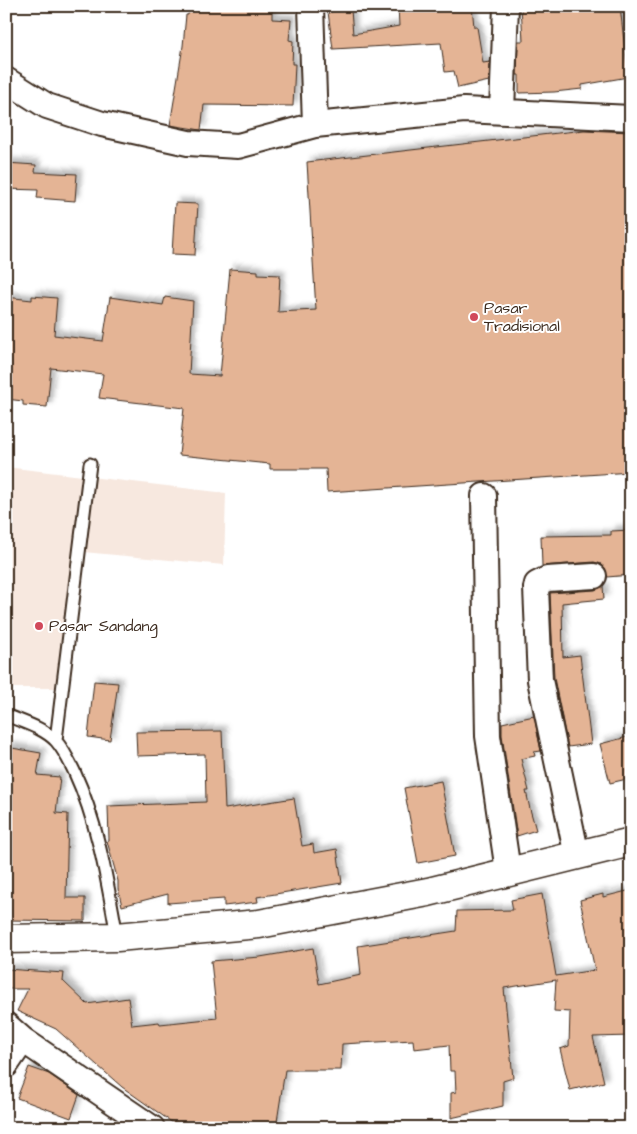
<svg xmlns="http://www.w3.org/2000/svg" width="637" height="1134" font-family="'Architects Daughter',sans-serif">
	<style>
		.built { fill: #f7e8df }
		.building { fill: #e4b495; stroke: #3b2a1e; filter: url(#shadow) }
		.lines { fill: none; stroke-linecap: round; stroke-linejoin: round }
		.lane-casing { stroke: #3b2a1e; stroke-width: 15 }
		.street-casing { stroke: #3b2a1e; stroke-width: 28 }
		.secondary-casing { stroke: #3b2a1e; stroke-width: 31 }
		.lane { stroke: #fff; stroke-width: 11 }
		.street { stroke: #fff; stroke-width: 24 }
		.secondary { stroke: #fff; stroke-width: 28 }
		.poi-dot { fill: #d1495b; stroke: #fff; stroke-width: 2 }
		.labels { text-anchor: middle; dominant-baseline: central; stroke-width: 4; stroke-linejoin: round; paint-order: stroke }
		.poi-label { font-size: 16px; fill: #3b2a1e; stroke: #fff; text-anchor: start }
	</style>
	<defs>
		<filter id="shadow"><feDropShadow dx="4.5" dy="-4.5" stdDeviation="2.5" flood-color="#0004"/></filter>
	</defs>
	<rect width="100%" height="100%" fill="#fff"/>
	<filter id="ink" filterUnits="userSpaceOnUse"><feTurbulence type="fractalNoise" baseFrequency=".02" numOctaves="2"/><feDisplacementMap in="SourceGraphic" scale="10" xChannelSelector="R" yChannelSelector="G"/><feConvolveMatrix kernelMatrix="1 2 1 2 8 2 1 2 1" color-interpolation-filters="sRGB"/></filter>
	<g filter="url(#ink)">
		<path class="built" d="M 6,467 L 226,493 L 224,565 L 83,552 L 61,688 L 6,688 Z"/>
		<path class="building" d="M 189,6 L 272,6 L 272,19 L 291,20 L 289,40 L 293,41 L 292,64 L 295,64 L 293,106 L 204,105 L 201,130 L 170,125 L 183,46 L 186,15 L 188,15 Z
			M 398,6 L 472,6 L 474,27 L 477,27 L 483,63 L 490,62 L 489,81 L 458,88 L 454,71 L 445,72 L 441,43 L 333,49 L 328,12 L 351,10 L 353,34 L 399,26 Z
			M 521,6 L 620,6 L 628,77 L 582,85 L 582,89 L 554,92 L 519,93 L 519,75 L 517,75 L 518,41 L 523,41 Z
			M 584,130 L 631,132 L 631,472 L 327,492 L 326,469 L 270,469 L 270,464 L 179,455 L 184,408 L 99,398 L 103,374 L 51,368 L 47,407 L 23,405 L 23,401 L 6,399 L 6,297 L 32,300 L 32,296 L 57,298 L 54,335 L 103,341 L 110,297 L 163,305 L 165,297 L 193,301 L 189,374 L 220,376 L 230,269 L 258,271 L 258,274 L 280,275 L 278,312 L 316,310 L 307,162 Z
			M 6,163 L 36,165 L 35,172 L 77,174 L 75,201 L 37,198 L 38,190 L 6,189 Z
			M 175,203 L 198,204 L 195,255 L 172,254 Z
			M 631,530 L 631,575 L 607,577 L 605,568 L 601,564 L 594,562 L 542,566 L 541,536 L 611,535 L 611,531 Z
			M 603,586 L 604,599 L 562,603 L 563,657 L 580,655 L 591,744 L 568,747 L 554,678 L 550,593 L 595,590 Z
			M 94,681 L 118,683 L 110,740 L 88,737 Z
			M 534,716 L 541,751 L 534,752 L 535,756 L 521,759 L 529,791 L 526,791 L 530,809 L 536,830 L 517,836 L 502,735 L 502,723 Z
			M 222,731 L 225,809 L 294,798 L 302,846 L 313,844 L 314,853 L 337,849 L 342,883 L 257,897 L 258,902 L 224,906 L 224,899 L 168,903 L 168,894 L 122,906 L 118,889 L 118,881 L 107,841 L 109,840 L 108,806 L 206,802 L 205,754 L 137,756 L 136,732 Z
			M 631,736 L 631,778 L 610,783 L 600,744 Z
			M 6,747 L 41,753 L 37,775 L 60,777 L 56,813 L 68,814 L 66,898 L 85,898 L 85,921 L 6,920 Z
			M 441,781 L 455,856 L 418,863 L 404,788 Z
			M 631,890 L 631,1036 L 593,1037 L 604,1082 L 570,1090 L 560,1049 L 569,1046 L 570,1012 L 554,1011 L 556,980 L 504,988 L 513,1078 L 503,1081 L 503,1106 L 451,1118 L 451,1093 L 456,1092 L 455,1071 L 450,1071 L 449,1045 L 414,1049 L 413,1040 L 342,1044 L 341,1070 L 285,1070 L 276,1128 L 180,1128 L 122,1087 L 56,1029 L 17,1011 L 28,989 L 6,989 L 6,969 L 64,973 L 63,981 L 87,1004 L 128,998 L 132,1025 L 159,1022 L 160,1024 L 217,1018 L 211,961 L 260,957 L 313,948 L 319,984 L 361,975 L 358,946 L 456,931 L 457,911 L 513,910 L 511,900 L 542,894 L 556,976 L 595,970 L 580,900 L 603,894 L 603,897 Z
			M 29,1067 L 49,1074 L 79,1095 L 71,1118 L 17,1098 Z"/>
		<g class="lines">
			<defs>
				<path id="lane" d="M 6,715 C 22,722 44,728 56,741 C 64,750 69,761 74,771 C 98,823 107,880 117,936
					M 56,740 L 90,464"/>
				<path id="street" d="M 311,6 L 315,125
					M 6,80 L 47,106 L 102,124 L 188,143 L 238,146 L 315,125 L 464,110 L 631,118
					M 502,111 L 506,6
					M 484,496 L 488,736 L 508,871
					M 577,856 L 540,680 L 536,588 L 537,584 L 547,579 L 594,576
					M 6,1025 L 23,1040 L 152,1128
					M 6,1065 L 23,1040"/>
				<path id="secondary" d="M 6,939 L 117,937 L 259,924 L 428,892 L 631,842"/>
			</defs>
			<use href="#lane" class="lane-casing"/>
			<use href="#street" class="street-casing"/>
			<use href="#secondary" class="secondary-casing"/>
			<use href="#lane" class="lane"/>
			<use href="#street" class="street"/>
			<use href="#secondary" class="secondary"/>
		</g>
	</g>
	<g class="poi-dot">
		<circle cx="474" cy="317" r="5"/>
		<circle cx="39" cy="626" r="5"/>
	</g>
	<g class="labels">
		<g class="poi-label">
			<text x="484" y="308">Pasar<tspan x="484" dy="18">Tradisional</tspan></text>
			<text x="49" y="626">Pasar Sandang</text>
		</g>
	</g>
	<rect width="637" height="1134" fill="none" stroke="#fff" stroke-width="25"/>
	<rect x="12" y="12" width="612" height="1109" fill="none" stroke="#3b2a1e" stroke-width="2" filter="url(#ink)"/>
</svg>
